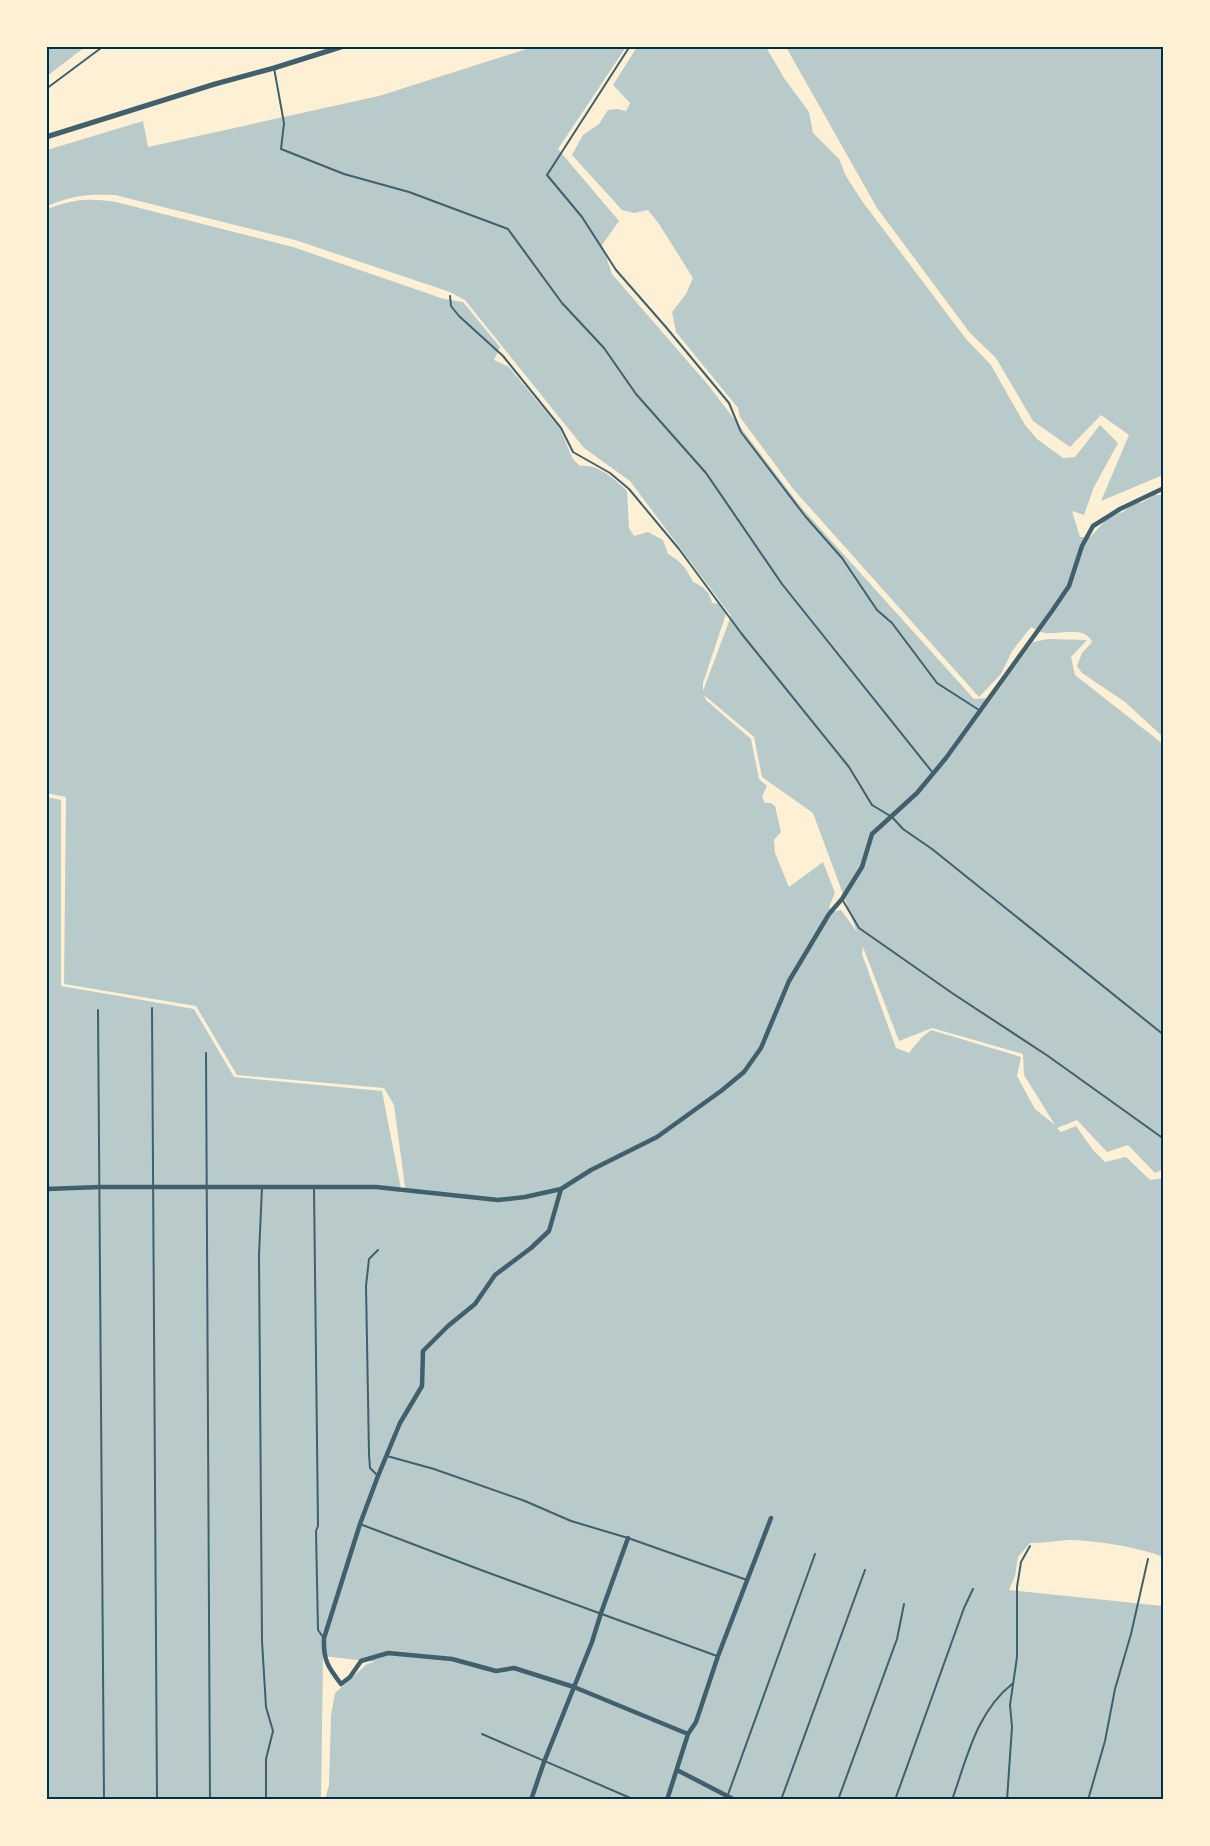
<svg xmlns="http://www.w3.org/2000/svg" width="1210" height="1846" font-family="Inter,sans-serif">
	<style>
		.green { fill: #b9caca; fill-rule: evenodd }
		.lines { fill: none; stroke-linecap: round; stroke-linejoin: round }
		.service { stroke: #3f606c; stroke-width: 2 }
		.minor { stroke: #3f606c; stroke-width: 4.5 }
		.tertiary { stroke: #3f606c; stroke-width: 5 }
		.neatline { fill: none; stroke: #003049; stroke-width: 2 }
	</style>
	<rect width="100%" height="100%" fill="#fdf0d5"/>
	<path class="green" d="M 47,46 L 85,46 L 85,47 L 47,76 Z
		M 533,47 L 626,47 L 558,149 L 619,221 L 602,245 L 612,274 L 709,386 L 801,507 L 974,699 L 990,698 L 1033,642 L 1048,639 L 1087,640 L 1071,657 L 1075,675 L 1163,744 L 1163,1169 L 1155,1173 L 1128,1145 L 1107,1152 L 1077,1120 L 1057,1128 L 1061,1132 L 1076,1126 L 1093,1150 L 1105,1162 L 1126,1157 L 1150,1180 L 1163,1178 L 1163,1557 C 1140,1547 1093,1540 1067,1540 C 1055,1541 1042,1543 1030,1543 L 1018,1557 L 1015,1576 L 1009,1590 L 1163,1606 L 1163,1799 L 325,1799 L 329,1785 L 331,1716 L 335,1693 L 367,1664 L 375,1662 L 323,1656 L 321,1799 L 47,1799 L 47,797 L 61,800 L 61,986 L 194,1009 L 234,1077 L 382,1091 L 402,1194 L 405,1187 L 394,1105 L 384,1088 L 237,1075 L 196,1006 L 64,984 L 66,797 L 46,793 L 47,209 C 75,199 86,198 116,202 L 293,247 L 444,299 L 463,302 L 500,347 L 494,360 L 509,367 L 560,429 L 573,459 L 580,466 C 599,464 614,479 627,491 L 629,528 L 634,536 L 648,532 L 663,540 L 668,554 C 681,561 687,569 693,582 C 703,586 710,592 712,603 L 720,604 L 726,614 L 703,683 L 703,691 L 731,616 L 630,481 L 584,448 L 465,300 L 450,292 L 295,240 L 115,195 C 86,194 74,195 47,206 L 47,150 L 143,121 L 148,147 L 379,96 ZM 704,695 L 754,737 L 762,777 L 813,813 L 857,932 L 841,910 L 832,912 L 829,907 L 835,893 L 823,862 L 789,887 L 775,853 L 774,840 L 781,832 L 775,806 L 771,803 L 765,803 L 762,797 L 767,786 L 759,779 L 751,739 L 706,700 ZM 863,947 L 899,1041 L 932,1028 L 1023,1054 L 1024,1075 L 1055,1125 L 1035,1109 L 1017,1076 L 1021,1057 L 931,1030 L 922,1037 L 909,1053 L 896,1048 L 862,954 Z
		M 637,47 L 766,47 L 784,78 L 809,112 L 813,133 L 839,159 L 846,176 L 862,201 L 966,339 L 991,365 L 1025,425 L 1037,439 L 1063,458 L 1075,457 L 1100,425 L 1118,443 L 1094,487 L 1084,515 L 1072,511 L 1080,537 L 1090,537 L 1110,516 L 1123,512 L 1132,504 L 1143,502 L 1154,495 L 1163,495 L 1163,737 L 1125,702 L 1082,673 L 1077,666 L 1082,653 L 1092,642 C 1084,625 1060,635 1045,633 C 1040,632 1035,629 1031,627 L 1012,651 L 1001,674 L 979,697 L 794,490 L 740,417 L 738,408 L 676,332 L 672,312 L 686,294 L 693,278 L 659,224 L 648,210 L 634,213 L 622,210 L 572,155 L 583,135 L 599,124 L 608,110 L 617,109 L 626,111 L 630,103 L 613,85 Z
		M 786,47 L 1163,47 L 1163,475 L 1101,501 L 1129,435 L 1101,415 L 1070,447 L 1033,421 L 996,358 L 970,333 L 877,208 Z"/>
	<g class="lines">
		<path class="service" d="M 630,46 L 547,175 L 582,217 L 616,270 L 665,326 L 729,403 L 741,432 L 805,516 L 842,558 L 877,610 L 892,623 L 937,683 L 979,710
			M 274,68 L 284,123 L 281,149 L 344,174 L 409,192 L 508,229 L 562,303 L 604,348 L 636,394 L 706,473 L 782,584 L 933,773
			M 46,89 L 101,48
			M 450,296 L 451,306 L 459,316 L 503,356 L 561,428 L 573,452 L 610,473 L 629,489 L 679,549 L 741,633 L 849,767 L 872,805 L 892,817 L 903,829 L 932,849 L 1164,1035
			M 842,899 L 859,928 L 952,993 L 1048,1056 L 1164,1139
			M 152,1008 L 157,1800
			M 98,1010 L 104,1800
			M 206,1053 L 210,1800
			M 262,1187 L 259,1255 L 262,1641 L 266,1707 L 273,1731 L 266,1759 L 266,1800
			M 314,1187 L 318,1526 L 316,1531 L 318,1630 L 323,1637
			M 387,1456 L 434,1469 L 525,1501 L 571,1521 L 628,1538 L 747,1580
			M 378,1476 L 370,1468 L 369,1454 L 366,1286 L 369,1259 L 378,1250
			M 360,1524 L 481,1570 L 717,1656
			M 482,1734 L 635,1800
			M 726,1800 L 815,1554
			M 781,1800 L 865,1570
			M 838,1800 L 897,1639 L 904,1604
			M 895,1800 L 964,1608 L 973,1589
			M 952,1800 C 967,1758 976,1713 1012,1684
			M 1007,1800 L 1012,1727 L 1010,1705 L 1017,1657 L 1017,1587 L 1021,1562 L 1030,1546
			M 1088,1800 L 1105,1741 L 1115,1689 L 1131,1634 L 1148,1559"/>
		<path class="minor" d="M 46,1189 L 100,1187 L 376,1187 L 498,1200 L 525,1197 L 561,1189
			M 688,1734 L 574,1687 L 514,1668 L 496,1671 L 452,1659 L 388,1653 L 361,1661 L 350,1677 L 341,1684 C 328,1667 323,1660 324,1638 L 360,1524 L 378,1476 L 400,1423 L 422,1386 L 423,1351 L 448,1326 L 475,1304 L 495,1275 L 531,1248 L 549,1231 L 561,1189 L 591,1170 L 657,1137 L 721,1091 L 744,1072 L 761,1048 L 789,981 L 829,914 L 842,899 L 862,867 L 872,834 L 917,793 L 946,758 L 1052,611 L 1069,586 L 1082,546 L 1093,526 L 1120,509 L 1164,488
			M 677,1770 L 735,1800
			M 531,1800 L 544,1762 L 592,1642 L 601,1613 L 628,1538
			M 667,1800 L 688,1734 L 696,1722 L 718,1656 L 771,1518"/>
		<path class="tertiary" d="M 46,137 L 215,84 L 274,68 L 344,46"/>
	</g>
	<rect width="1210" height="1846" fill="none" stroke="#fdf0d5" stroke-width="96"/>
	<rect x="48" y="48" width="1114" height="1750" class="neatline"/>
</svg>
